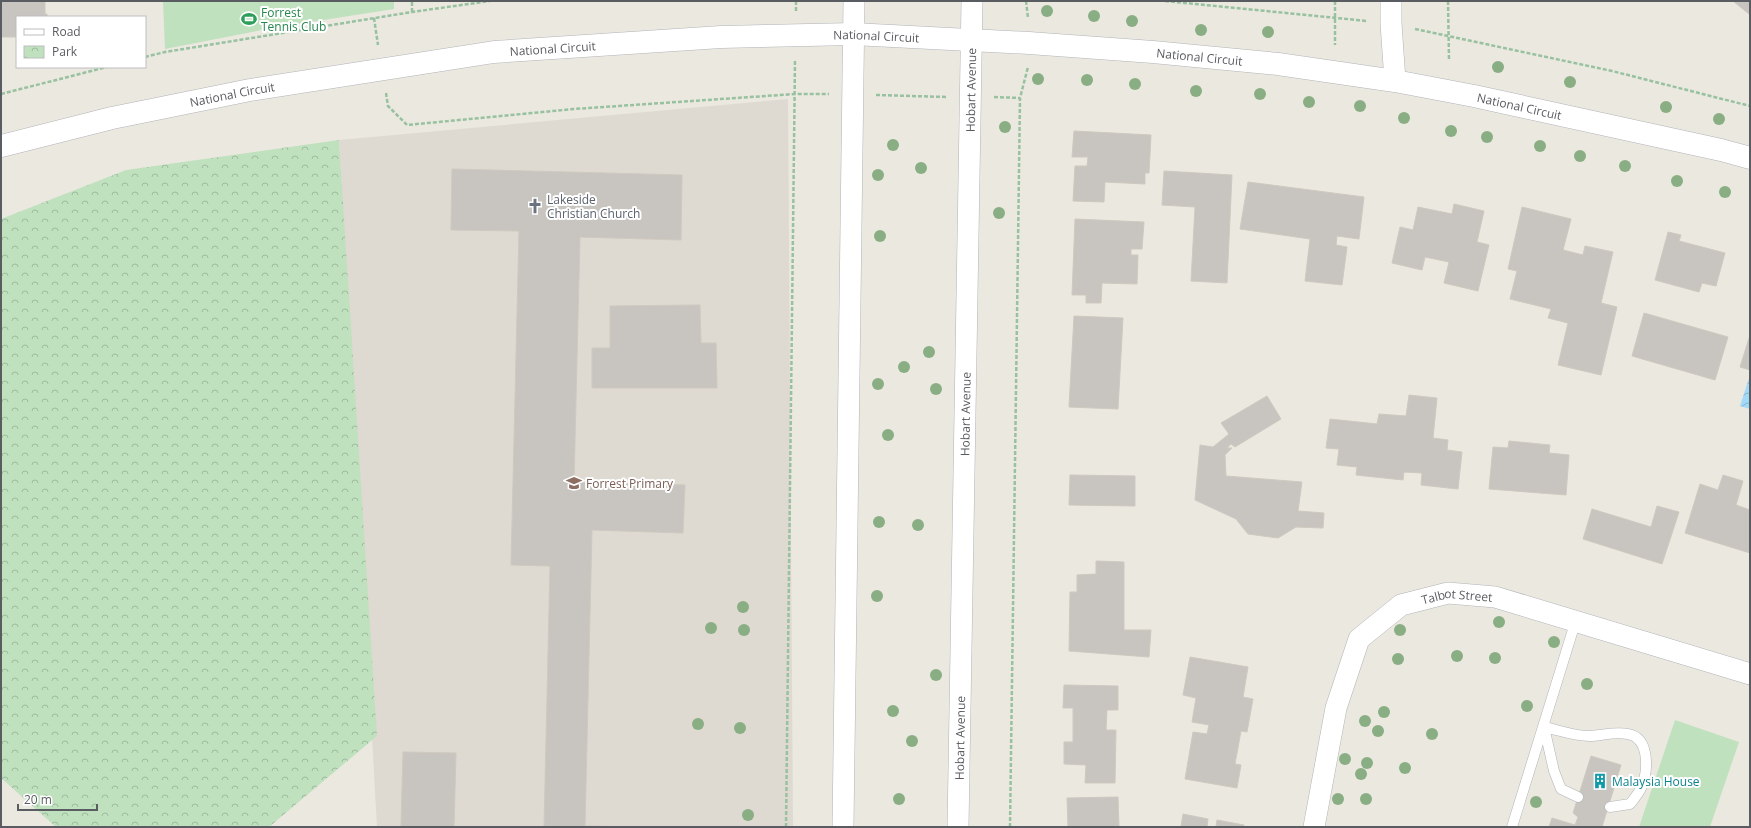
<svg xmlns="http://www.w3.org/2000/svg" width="1751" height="828" font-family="'Open Sans',sans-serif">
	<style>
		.education { fill: #ded9d1 }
		.park { fill: url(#park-crowns) }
		.pitch { fill: #c0e1be }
		.water { fill: url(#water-waves) }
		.building { fill: #c8c4bf; stroke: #cfc9bf }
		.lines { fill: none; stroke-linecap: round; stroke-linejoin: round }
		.service-casing { stroke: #b1b3b7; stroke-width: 11 }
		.minor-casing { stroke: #b1b3b7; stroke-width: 22 }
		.tertiary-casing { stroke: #b1b3b7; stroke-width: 23 }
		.path { stroke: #98c1a0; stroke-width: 2.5; stroke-dasharray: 4 2; stroke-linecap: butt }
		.service { stroke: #fff; stroke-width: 10 }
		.minor { stroke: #fff; stroke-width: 21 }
		.tertiary { stroke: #fff; stroke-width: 22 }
		.tree { fill: #8aae84 }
		.labels { text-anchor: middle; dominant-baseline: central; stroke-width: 4; stroke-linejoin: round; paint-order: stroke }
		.leisure-label { font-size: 12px; fill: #27864d; stroke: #fff; text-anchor: start }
		.street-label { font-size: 12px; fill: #595c60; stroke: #fff }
		.worship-label { font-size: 12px; fill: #5b616d; stroke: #fff; text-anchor: start }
		.education-label { font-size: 12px; fill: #785e54; stroke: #fff; text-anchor: start }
		.culture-label { font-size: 12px; fill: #0d838f; stroke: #fff; text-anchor: start }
	</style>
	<defs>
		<pattern id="park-crowns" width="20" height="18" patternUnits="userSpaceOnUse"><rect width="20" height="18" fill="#c0e1be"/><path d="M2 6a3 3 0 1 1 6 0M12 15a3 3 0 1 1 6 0" fill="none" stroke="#9fba9e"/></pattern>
		<pattern id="water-waves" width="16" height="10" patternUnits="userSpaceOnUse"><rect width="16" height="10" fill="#a2d9f8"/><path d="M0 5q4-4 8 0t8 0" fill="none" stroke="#87b3cc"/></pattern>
	</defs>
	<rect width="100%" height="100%" fill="#ebe8e0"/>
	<path class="education" d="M 788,99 L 793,827 L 377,827 L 339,140 Z"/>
	<path class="park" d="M 339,140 L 377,736 L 269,827 L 56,827 L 1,778 L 1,219 L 126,170 Z"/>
	<path class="pitch" d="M 163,1 L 394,1 L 394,9 L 272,28 L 165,49 Z
		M 1675,720 L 1739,742 L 1710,827 L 1639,827 Z"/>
	<path class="water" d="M 1750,375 L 1750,409 L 1740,406 Z"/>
	<path class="building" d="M 1,1 L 45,1 L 45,14 L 47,14 L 47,17 L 17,17 L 17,37 L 1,37 Z
		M 1733,1 L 1750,1 L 1750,13 L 1749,14 Z
		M 1074,131 L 1151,135 L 1149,173 L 1145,173 L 1145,184 L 1105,182 L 1104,202 L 1073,201 L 1075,166 L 1087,166 L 1088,157 L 1072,157 Z
		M 452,169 L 682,175 L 681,240 L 580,237 L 574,482 L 685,485 L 683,533 L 592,530 L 585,826 L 633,827 L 544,827 L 550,566 L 511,565 L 519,231 L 451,230 Z
		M 1164,171 L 1232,175 L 1227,283 L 1191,281 L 1195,207 L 1162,205 Z
		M 1248,182 L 1364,197 L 1359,239 L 1337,236 L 1336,245 L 1347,247 L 1342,285 L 1305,281 L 1310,239 L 1240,229 Z
		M 1454,204 L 1484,211 L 1477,242 L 1489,245 L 1478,291 L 1444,283 L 1449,262 L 1425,257 L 1422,270 L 1392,263 L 1400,227 L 1413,230 L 1418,207 L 1452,214 Z
		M 1522,207 L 1571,219 L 1563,250 L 1583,255 L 1585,246 L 1613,252 L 1601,303 L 1617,307 L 1601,375 L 1558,365 L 1568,323 L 1548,318 L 1551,309 L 1510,299 L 1517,271 L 1508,269 Z
		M 1075,219 L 1144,222 L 1142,249 L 1131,249 L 1131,255 L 1138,255 L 1137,284 L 1102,283 L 1101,303 L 1086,303 L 1086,295 L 1072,295 Z
		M 1668,232 L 1681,235 L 1679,241 L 1725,253 L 1716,286 L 1702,283 L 1699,292 L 1655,280 Z
		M 700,305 L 701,343 L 716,343 L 717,388 L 592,388 L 592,348 L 610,348 L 610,306 Z
		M 1644,313 L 1728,337 L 1715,380 L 1632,356 Z
		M 1074,316 L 1123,318 L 1118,409 L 1069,407 Z
		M 1750,335 L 1750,370 L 1740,367 Z
		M 1409,395 L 1437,398 L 1433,438 L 1448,440 L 1447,450 L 1462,452 L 1458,489 L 1421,485 L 1422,473 L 1404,472 L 1403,480 L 1356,475 L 1357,467 L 1337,465 L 1339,449 L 1326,448 L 1330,419 L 1377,424 L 1379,414 L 1406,416 Z
		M 1267,396 L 1281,419 L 1235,447 L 1231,444 L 1227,448 L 1232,448 L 1225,455 L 1226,476 L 1302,482 L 1298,511 L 1324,513 L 1323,528 L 1296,527 L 1278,538 L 1248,534 L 1236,519 L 1195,500 L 1200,445 L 1213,447 L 1229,434 L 1221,423 Z
		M 1509,441 L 1550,445 L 1549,453 L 1569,455 L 1566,495 L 1489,489 L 1493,447 L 1508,448 Z
		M 1070,475 L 1135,476 L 1135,506 L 1069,505 Z
		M 1723,475 L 1743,481 L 1736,505 L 1750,510 L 1750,553 L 1685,533 L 1700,484 L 1718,490 Z
		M 1657,506 L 1679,512 L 1662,564 L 1583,539 L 1592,509 L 1651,527 Z
		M 1096,561 L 1124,562 L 1124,630 L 1151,630 L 1149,657 L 1069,651 L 1070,592 L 1077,592 L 1077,575 L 1096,574 Z
		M 1190,657 L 1248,667 L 1243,697 L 1253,699 L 1247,732 L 1241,731 L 1235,764 L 1241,765 L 1237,788 L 1185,779 L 1193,732 L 1207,734 L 1209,725 L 1192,722 L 1196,698 L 1183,695 Z
		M 1064,685 L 1118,686 L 1118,710 L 1107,710 L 1106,730 L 1116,730 L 1115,783 L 1085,783 L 1086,765 L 1064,764 L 1064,742 L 1073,742 L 1073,708 L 1063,708 Z
		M 403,752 L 456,753 L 454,827 L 401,827 Z
		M 1591,756 L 1621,765 L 1602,827 L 1549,827 L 1552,818 L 1575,825 L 1578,817 L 1573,813 Z
		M 1118,797 L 1119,827 L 1068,827 L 1067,798 Z
		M 1183,814 L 1208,819 L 1207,827 L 1181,827 Z
		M 1217,820 L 1244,825 L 1244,827 L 1216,827 Z"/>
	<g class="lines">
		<defs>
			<path id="service" d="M 1578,797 L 1561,789 L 1554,771 L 1544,727 C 1558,730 1574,736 1589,736 C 1602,736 1614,731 1628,734 C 1650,738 1648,770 1642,786 C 1639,793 1634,799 1630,804 L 1610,807
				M 1512,827 L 1576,620"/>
			<g id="minor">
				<path d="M 1391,1 L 1391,23 L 1395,81"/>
				<path d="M 843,827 L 854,1"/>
				<path id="s1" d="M 958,827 L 972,1"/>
				<path id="s2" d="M 1314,827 L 1336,708 L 1359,639 L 1401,605 L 1448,593 L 1495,597 L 1750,674"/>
			</g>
			<g id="tertiary">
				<path id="s3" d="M 1,146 L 112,118 L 250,90 L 494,52 L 721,37 L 853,34 L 1029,43 L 1153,52 L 1278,64 L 1395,81 L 1474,96 L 1721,150 L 1750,158"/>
			</g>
		</defs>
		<use href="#service" class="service-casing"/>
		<use href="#minor" class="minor-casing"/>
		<use href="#tertiary" class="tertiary-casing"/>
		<path class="path" d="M 1026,1 L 1028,18
			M 1165,1 L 1367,21
			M 1335,1 L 1335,45
			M 1448,1 L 1449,60
			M 796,11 L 796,1
			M 412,12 L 412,1
			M 374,18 L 378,45
			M 1415,29 L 1612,71 L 1750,106
			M 145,57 L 165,52 L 412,12 L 490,1
			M 386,93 L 388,106 L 407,125 L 574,109 L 795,94 L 829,94
			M 1,94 L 107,67
			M 876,95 L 947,97
			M 994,97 L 1020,98
			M 786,827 L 795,60
			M 1010,827 L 1020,98 L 1028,67"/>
		<use href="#service" class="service"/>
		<use href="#minor" class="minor"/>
		<use href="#tertiary" class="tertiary"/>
	</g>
	<g class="tree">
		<circle cx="1047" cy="11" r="6"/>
		<circle cx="1094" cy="16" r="6"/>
		<circle cx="1132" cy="21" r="6"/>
		<circle cx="1201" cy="30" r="6"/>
		<circle cx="1268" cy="32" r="6"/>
		<circle cx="1498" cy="67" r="6"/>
		<circle cx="1038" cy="79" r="6"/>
		<circle cx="1087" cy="80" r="6"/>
		<circle cx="1570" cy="82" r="6"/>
		<circle cx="1135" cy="84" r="6"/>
		<circle cx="1196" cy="91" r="6"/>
		<circle cx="1260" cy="94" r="6"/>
		<circle cx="1309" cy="102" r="6"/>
		<circle cx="1360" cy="106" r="6"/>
		<circle cx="1666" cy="107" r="6"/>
		<circle cx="1404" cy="118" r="6"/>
		<circle cx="1719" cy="119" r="6"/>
		<circle cx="1005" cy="127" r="6"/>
		<circle cx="1451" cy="131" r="6"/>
		<circle cx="1487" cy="137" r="6"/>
		<circle cx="893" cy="145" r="6"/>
		<circle cx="1540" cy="146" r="6"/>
		<circle cx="1580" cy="156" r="6"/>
		<circle cx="1625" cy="166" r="6"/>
		<circle cx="921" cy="168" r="6"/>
		<circle cx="878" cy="175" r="6"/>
		<circle cx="1677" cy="181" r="6"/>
		<circle cx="1725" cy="192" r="6"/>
		<circle cx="999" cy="213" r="6"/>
		<circle cx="880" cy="236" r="6"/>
		<circle cx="929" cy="352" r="6"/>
		<circle cx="904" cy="367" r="6"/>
		<circle cx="878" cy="384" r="6"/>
		<circle cx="936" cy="389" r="6"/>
		<circle cx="888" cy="435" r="6"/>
		<circle cx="879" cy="522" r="6"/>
		<circle cx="918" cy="525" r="6"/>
		<circle cx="877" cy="596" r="6"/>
		<circle cx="743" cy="607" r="6"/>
		<circle cx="1499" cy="622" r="6"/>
		<circle cx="711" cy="628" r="6"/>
		<circle cx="744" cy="630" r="6"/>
		<circle cx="1400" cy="630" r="6"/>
		<circle cx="1554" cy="642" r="6"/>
		<circle cx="1457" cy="656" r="6"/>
		<circle cx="1495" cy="658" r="6"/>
		<circle cx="1398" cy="659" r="6"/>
		<circle cx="936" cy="675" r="6"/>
		<circle cx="1587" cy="684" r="6"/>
		<circle cx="1527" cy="706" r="6"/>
		<circle cx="893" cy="711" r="6"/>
		<circle cx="1384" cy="712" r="6"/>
		<circle cx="1365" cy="721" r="6"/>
		<circle cx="698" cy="724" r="6"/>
		<circle cx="740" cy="728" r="6"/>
		<circle cx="1378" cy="731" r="6"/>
		<circle cx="1432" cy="734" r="6"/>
		<circle cx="912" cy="741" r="6"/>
		<circle cx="1345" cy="759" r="6"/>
		<circle cx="1367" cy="763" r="6"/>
		<circle cx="1405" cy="768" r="6"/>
		<circle cx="1361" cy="774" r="6"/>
		<circle cx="899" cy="799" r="6"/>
		<circle cx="1338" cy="799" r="6"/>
		<circle cx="1366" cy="799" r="6"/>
		<circle cx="1536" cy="802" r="6"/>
		<circle cx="748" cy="815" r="6"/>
	</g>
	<defs>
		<symbol id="stadium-bare" viewBox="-9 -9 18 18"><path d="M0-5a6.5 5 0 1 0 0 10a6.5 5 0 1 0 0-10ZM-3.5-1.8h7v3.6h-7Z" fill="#2e9e5b" stroke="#fff" stroke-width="2.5" paint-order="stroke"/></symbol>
		<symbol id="church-bare" viewBox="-9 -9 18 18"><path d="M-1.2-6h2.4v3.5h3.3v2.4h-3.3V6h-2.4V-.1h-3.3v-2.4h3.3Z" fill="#6b7280" stroke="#fff" stroke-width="2.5" paint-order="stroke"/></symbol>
		<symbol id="school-bare" viewBox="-9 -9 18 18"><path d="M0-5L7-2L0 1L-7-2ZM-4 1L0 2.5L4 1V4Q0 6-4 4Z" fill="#8d6e63" stroke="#fff" stroke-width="2.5" paint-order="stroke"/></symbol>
		<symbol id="building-bare" viewBox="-9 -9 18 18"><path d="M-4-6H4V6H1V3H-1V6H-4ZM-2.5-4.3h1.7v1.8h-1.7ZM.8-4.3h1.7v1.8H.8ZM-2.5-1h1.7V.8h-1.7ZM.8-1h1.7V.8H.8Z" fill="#0f9aa8" stroke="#fff" stroke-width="2.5" paint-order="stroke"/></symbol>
	</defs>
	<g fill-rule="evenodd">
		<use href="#stadium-bare" x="238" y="8" width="22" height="22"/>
		<use href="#church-bare" x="524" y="195" width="22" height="22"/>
		<use href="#school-bare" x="563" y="472" width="22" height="22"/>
		<use href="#building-bare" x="1589" y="770" width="22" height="22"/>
	</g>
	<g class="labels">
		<g class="leisure-label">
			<text x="261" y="12">Forrest<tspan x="261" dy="14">Tennis Club</tspan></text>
		</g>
		<g class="street-label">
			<text stroke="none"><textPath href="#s3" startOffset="885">National Circuit</textPath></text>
			<text stroke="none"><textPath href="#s3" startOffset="561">National Circuit</textPath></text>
			<text stroke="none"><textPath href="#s3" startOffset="1209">National Circuit</textPath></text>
			<text stroke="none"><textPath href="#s1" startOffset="737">Hobart Avenue</textPath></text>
			<text stroke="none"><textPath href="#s3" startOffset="237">National Circuit</textPath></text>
			<text stroke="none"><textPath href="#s3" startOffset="1533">National Circuit</textPath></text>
			<text stroke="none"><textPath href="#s1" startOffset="413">Hobart Avenue</textPath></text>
			<text stroke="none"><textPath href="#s2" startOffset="305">Talbot Street</textPath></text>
			<text stroke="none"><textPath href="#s1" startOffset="89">Hobart Avenue</textPath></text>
		</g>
		<g class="worship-label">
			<text x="547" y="199">Lakeside<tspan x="547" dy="14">Christian Church</tspan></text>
		</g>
		<g class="education-label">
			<text x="586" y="483">Forrest Primary</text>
		</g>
		<g class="culture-label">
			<text x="1612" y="781">Malaysia House</text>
		</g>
	</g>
	<rect width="1751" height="828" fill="none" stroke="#595c60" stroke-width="4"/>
	<rect x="16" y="16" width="130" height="52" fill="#ffffff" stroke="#bdbebf"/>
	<rect x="24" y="29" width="20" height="6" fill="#ffffff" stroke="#bdbebf"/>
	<text x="52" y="36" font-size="12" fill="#595c60">Road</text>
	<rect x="24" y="46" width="20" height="12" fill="url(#park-crowns)" stroke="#bdbebf"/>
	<text x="52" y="56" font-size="12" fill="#595c60">Park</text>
	<path d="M18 804v6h79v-6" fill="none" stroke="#595c60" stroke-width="2"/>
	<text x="24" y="804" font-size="12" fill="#595c60" stroke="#ffffff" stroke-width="3" paint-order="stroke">20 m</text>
</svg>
